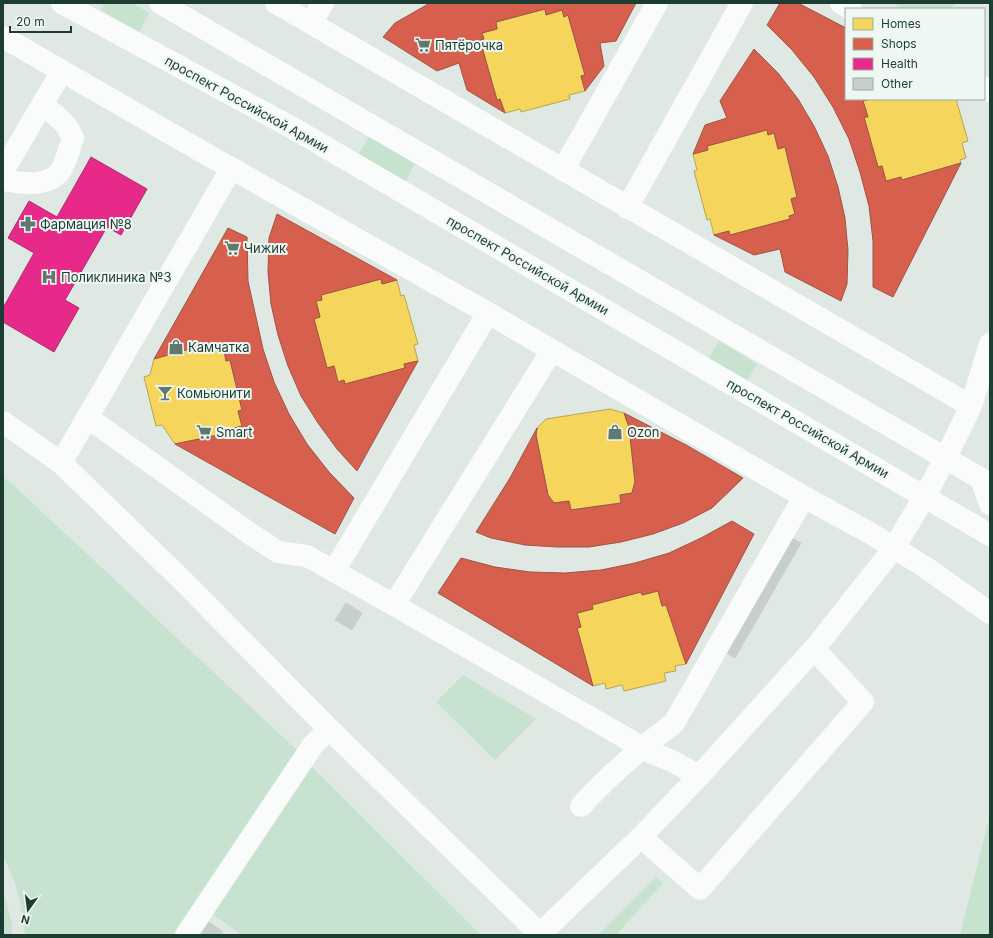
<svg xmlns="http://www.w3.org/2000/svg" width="993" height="938" font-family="Inter,sans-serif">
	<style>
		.green { fill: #c7e3cf }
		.homes { fill: #f6d55c; stroke: #b5a74f }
		.shops { fill: #d6604d; stroke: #9e5545 }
		.health { fill: #e7298a; stroke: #aa2f70 }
		.building { fill: #c7cfcb; stroke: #c9d1cd }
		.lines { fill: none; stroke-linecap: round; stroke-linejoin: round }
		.minor { stroke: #fafcfb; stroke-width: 22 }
		.labels { text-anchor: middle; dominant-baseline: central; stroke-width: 4; stroke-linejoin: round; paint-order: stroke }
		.poi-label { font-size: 13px; fill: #1d3c32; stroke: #eef7f2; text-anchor: start }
		.street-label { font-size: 13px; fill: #1d3c32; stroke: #eef7f2 }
	</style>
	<rect width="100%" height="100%" fill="#e0e8e4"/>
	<path class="green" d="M 105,3 L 132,3 L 149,13 L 139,32 L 101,10 Z
		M 892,3 L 955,3 L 951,9 L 903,9 Z
		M 370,135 L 416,162 L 405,182 L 358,155 Z
		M 719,341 L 757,364 L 746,383 L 708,360 Z
		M 3,477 L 10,482 L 298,751 L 175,935 L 25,935 C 21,906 18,882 3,857 Z
		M 463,675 L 536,719 L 495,760 L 436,702 Z
		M 308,763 L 481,935 L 238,935 L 239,933 L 208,911 Z
		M 990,815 L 990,935 L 960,935 Z
		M 656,877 L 663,883 L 616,935 L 598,935 Z
		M 3,891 L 12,924 L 12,935 L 3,935 Z"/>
	<path class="homes" d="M 545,9 L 546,15 L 562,10 L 564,17 L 568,15 L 585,75 L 581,76 L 585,91 L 569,95 L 570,99 L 521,112 L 520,109 L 505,113 L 500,99 L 497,100 L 480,40 L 484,39 L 482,33 L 497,29 L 496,22 Z
		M 870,99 L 956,99 L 968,141 L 962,143 L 966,158 L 960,160 L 961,163 L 902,180 L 901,177 L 886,181 L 882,166 L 878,167 L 864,117 L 868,117 L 863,101 Z
		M 767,130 L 768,135 L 774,133 L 778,149 L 785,147 L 797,197 L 791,199 L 795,214 L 789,216 L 790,219 L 730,235 L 729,231 L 714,235 L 710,219 L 707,220 L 694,171 L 697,170 L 693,154 L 708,150 L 707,146 Z
		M 381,279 L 382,284 L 397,280 L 401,296 L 404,295 L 418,344 L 414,345 L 418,361 L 404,364 L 405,368 L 345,384 L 344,380 L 338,382 L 334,366 L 327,368 L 314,319 L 320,317 L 316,301 L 322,300 L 321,295 Z
		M 207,344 L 208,348 L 223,345 L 226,361 L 230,360 L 242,410 L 238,411 L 242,426 L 227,430 L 228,433 L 175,444 L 162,425 L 156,426 L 144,377 L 150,375 L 154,359 Z
		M 610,409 L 624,413 L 629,427 L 635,482 L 632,493 L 620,495 L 621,503 L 571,510 L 569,501 L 554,503 L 548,495 L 536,435 L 537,428 L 546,419 Z
		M 658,591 L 662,606 L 666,605 L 686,664 L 675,666 L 676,671 L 664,673 L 666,681 L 624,691 L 622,685 L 606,689 L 605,683 L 593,686 L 577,628 L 581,627 L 577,613 L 593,609 L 592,605 L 641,592 L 642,595 Z"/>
	<path class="shops" d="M 430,3 L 636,3 L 616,41 L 600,43 L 604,66 L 585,91 L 581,76 L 585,75 L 568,15 L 564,17 L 562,10 L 546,15 L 545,9 L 496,22 L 497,29 L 482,33 L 484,39 L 480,40 L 497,100 L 500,99 L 505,113 L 467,90 L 459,63 L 437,71 L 383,37 L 395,23 Z
		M 780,3 L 798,3 L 846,28 L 846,99 L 870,99 L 863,101 L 868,117 L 864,117 L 878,167 L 882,166 L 886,181 L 901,177 L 902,180 L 961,163 L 893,297 L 873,287 L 873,241 L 869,206 L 860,172 L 849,139 L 833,107 L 814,77 L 792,50 L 767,25 Z
		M 754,49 L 778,73 L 798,99 L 814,126 L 828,156 L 838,187 L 845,218 L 848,250 L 847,284 L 841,301 L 785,272 L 780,249 L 754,255 L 714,235 L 729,231 L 730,235 L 790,219 L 789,216 L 795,214 L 791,199 L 797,197 L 785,147 L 778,149 L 774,133 L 768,135 L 767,130 L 707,146 L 708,150 L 693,154 L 705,125 L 727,118 L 720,101 Z
		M 277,214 L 397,280 L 382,284 L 381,279 L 321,295 L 322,300 L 316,301 L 320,317 L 314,319 L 327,368 L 334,366 L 338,382 L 344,380 L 345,384 L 405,368 L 404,364 L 418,361 L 357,471 L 337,449 L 318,423 L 301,396 L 288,366 L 278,335 L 271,304 L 268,272 L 269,238 Z
		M 228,228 L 247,237 L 248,281 L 263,349 L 274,382 L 289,414 L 307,444 L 329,472 L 354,498 L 335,534 L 175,444 L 228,433 L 227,430 L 242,426 L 238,411 L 242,410 L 230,360 L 226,361 L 223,345 L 208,348 L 207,344 L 154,359 Z
		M 624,413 L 688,446 L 743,478 L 712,508 L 683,523 L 653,534 L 621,542 L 589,547 L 557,547 L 525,545 L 491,538 L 476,532 L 510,478 L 537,428 L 536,435 L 548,495 L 554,503 L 569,501 L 571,510 L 621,503 L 620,495 L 632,493 L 635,482 L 629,427 Z
		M 732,521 L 754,534 L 686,664 L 666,605 L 662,606 L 658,591 L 642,595 L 641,592 L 592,605 L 593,609 L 577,613 L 581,627 L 577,628 L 593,686 L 438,593 L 461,558 L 495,567 L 530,572 L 565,573 L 601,570 L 635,563 L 669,553 L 701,538 Z"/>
	<path class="health" d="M 91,157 L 147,189 L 121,235 L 107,227 L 65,300 L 79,308 L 54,352 L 3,322 L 3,308 L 34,253 L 8,238 L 29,201 L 57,217 Z"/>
	<path class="building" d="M 785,534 L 801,543 L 735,658 L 720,649 Z
		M 346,603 L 362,613 L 352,630 L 335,620 Z
		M 209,922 L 223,932 L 221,935 L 200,935 Z"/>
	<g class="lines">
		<path class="minor" d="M 62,3 L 291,127 L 990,535
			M 160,3 L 990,484
			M 276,3 L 971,406
			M 841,3 L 851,9
			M 311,23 L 323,3
			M 3,37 L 206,154 L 488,313 L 804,497 L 870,533 L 925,567 L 990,613
			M 984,87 L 990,91
			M 563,170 L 657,3
			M 3,171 L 62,71
			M 3,180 C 20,183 43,187 57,175 C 64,169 70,147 73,138 C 67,123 55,114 42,105
			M 627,208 L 742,3
			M 87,417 L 252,535 L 278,552 L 307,556 L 394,605 L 652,753 L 672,761 L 699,776
			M 3,422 L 61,463 L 181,579 L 329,729 L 540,934 L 641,837 L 699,776 L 814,649 L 894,548 L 925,496 L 945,459 L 971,406 L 990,344
			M 61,463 L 231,169
			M 981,479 L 990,504
			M 334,571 L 488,313
			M 394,605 L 552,350
			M 581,806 C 609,775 641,748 674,723 L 804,497
			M 641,837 L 700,889 L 863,702 L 814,649
			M 186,935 L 313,745 L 329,729"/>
	</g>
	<defs>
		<symbol id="supermarket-bare" viewBox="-9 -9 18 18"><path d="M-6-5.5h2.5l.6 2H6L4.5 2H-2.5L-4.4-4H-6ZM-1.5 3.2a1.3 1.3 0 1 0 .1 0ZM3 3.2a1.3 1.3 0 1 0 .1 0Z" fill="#617870" stroke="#eef7f2" stroke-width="2.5" paint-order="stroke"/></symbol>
		<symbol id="pharmacy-bare" viewBox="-9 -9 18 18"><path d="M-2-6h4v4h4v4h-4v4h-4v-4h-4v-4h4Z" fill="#617870" stroke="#eef7f2" stroke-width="2.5" paint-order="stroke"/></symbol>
		<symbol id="hospital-bare" viewBox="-9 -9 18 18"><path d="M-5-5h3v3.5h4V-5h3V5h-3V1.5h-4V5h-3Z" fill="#617870" stroke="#eef7f2" stroke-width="2.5" paint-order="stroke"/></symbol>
		<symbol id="shop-bare" viewBox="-9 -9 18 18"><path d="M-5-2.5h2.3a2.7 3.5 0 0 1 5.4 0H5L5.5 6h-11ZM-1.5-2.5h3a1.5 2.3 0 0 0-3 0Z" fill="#617870" stroke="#eef7f2" stroke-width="2.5" paint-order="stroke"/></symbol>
		<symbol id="bar-bare" viewBox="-9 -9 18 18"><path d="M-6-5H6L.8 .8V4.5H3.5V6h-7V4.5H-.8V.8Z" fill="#617870" stroke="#eef7f2" stroke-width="2.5" paint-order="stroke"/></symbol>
	</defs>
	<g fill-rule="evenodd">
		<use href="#supermarket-bare" x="412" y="34" width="22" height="22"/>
		<use href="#pharmacy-bare" x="17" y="213" width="22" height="22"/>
		<use href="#supermarket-bare" x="221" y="237" width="22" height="22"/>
		<use href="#hospital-bare" x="38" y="266" width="22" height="22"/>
		<use href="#shop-bare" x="165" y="336" width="22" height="22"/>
		<use href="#bar-bare" x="154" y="382" width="22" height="22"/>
		<use href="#supermarket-bare" x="193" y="421" width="22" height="22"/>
		<use href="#shop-bare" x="604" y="421" width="22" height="22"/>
	</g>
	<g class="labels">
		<g class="poi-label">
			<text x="435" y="45">Пятёрочка</text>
			<text x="40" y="224">Фармация №8</text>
			<text x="244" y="248">Чижик</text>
			<text x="61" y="277">Поликлиника №3</text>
			<text x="188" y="347">Камчатка</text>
			<text x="177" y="393">Комьюнити</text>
			<text x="216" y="432">Smart</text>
			<text x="627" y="432">Ozon</text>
		</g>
		<g class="street-label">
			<text transform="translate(247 104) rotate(29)">проспект Российской Армии</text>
			<text transform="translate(528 265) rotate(30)">проспект Российской Армии</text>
			<text transform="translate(808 428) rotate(30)">проспект Российской Армии</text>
		</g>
	</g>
	<rect width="993" height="938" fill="none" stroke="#1d3c32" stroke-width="8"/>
	<rect x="845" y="8" width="140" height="92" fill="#eef7f2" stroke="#9aaca5"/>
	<rect x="853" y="18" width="20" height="12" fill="#f6d55c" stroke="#9aaca5"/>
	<text x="881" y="28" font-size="12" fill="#1d3c32">Homes</text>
	<rect x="853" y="38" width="20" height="12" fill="#d6604d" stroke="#9aaca5"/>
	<text x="881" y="48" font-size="12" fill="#1d3c32">Shops</text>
	<rect x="853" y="58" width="20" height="12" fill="#e7298a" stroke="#9aaca5"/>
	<text x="881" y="68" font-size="12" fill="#1d3c32">Health</text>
	<rect x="853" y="78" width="20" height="12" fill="#c7cfcb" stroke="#9aaca5"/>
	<text x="881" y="88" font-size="12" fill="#1d3c32">Other</text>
	<g transform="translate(28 910) rotate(194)" stroke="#eef7f2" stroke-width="3" paint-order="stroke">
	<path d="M0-3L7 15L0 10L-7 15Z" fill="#1d3c32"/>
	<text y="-6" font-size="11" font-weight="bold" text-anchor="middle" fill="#1d3c32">N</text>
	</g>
	<path d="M10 26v6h61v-6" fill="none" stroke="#1d3c32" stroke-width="2"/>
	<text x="16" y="26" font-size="12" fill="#1d3c32" stroke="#eef7f2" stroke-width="3" paint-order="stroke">20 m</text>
</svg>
